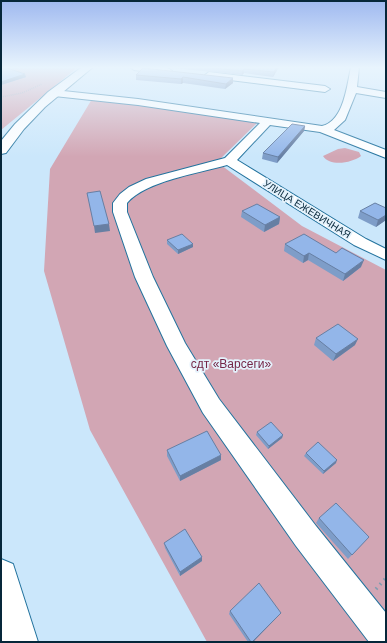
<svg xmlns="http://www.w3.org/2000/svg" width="387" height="643" font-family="Arial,sans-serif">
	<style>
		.green { fill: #d2a6b4 }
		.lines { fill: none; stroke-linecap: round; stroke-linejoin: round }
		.street-casing { stroke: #23739e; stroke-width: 2 }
		.secondary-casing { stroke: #23739e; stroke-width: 2 }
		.path-far1 { stroke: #7e9caf; stroke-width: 1.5; stroke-dasharray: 0.5 1.5; stroke-linecap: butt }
		.path { stroke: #7e9caf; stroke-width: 3.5; stroke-dasharray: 1.5 4.5; stroke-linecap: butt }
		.street { fill: #fff; fill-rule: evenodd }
		.secondary { fill: #fff; fill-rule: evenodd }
		.wall { fill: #7e9dc8 }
		.shaded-wall { fill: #677fa3 }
		.building { fill: #93b6e9; stroke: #677fa3 }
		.labels { text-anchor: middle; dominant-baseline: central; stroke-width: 3.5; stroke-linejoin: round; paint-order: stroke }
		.far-street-label { font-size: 10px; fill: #06273a; stroke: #e4f2fc }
		.park-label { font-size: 12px; fill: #752748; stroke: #e4f2fc }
	</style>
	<rect width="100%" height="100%" fill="#cbe7fb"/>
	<path class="green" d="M 1,67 L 78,67 L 1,130 Z
		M 92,99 L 259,121 L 217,162 L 302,226 L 386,270 L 386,642 L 207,642 L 90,430 L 44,271 L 50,169 Z
		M 345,148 L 359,152 L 361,156 C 352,163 330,167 323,156 L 338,149 Z"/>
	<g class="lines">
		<defs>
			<path id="street" d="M 130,67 C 140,67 165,64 172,71 L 168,74 L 134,70 Z
				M 351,67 L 359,67 L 357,87 L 386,92 L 386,98 L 356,93 L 345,120 L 334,130 L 386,150 L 386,158 L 320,132 L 270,125 L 237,160 L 366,239 L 386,249 L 386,260 L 354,245 L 227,165 C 200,173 145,181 127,203 L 127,212 L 153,277 L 185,343 L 219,399 L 316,526 L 386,613 L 386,642 L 369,642 L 296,546 L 203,413 L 167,346 L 135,277 L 113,212 L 113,203 L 120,194 L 129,187 L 146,179 L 225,158 L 260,123 L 138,105 L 54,96 L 49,93 L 54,90 L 138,99 L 322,126 C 344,121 347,85 351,67 Z
				M 209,72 L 325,86 L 330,89 L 325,92 L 206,77 L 205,75 Z"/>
			<path id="secondary" d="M 82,67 L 93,67 L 45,107 L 24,129 L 6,153 L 1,154 L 1,141 L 15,124 L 48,92 Z
				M 1,559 L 13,564 L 38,642 L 1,642 Z"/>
		</defs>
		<use href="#street" class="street-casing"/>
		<use href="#secondary" class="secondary-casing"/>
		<path class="path-far1" d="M 1,97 L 22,93 L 42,84"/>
		<path class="path" d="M 376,589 L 386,578"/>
		<use href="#street" class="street"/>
		<use href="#secondary" class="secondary"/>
	</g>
	<path class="wall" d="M 1,67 L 20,67 L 15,69 L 4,67 L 26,77 L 1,85 Z
		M 164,67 L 279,67 L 273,77 L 244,73 L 242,75 Z
		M 143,68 L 233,83 L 225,89 L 183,83 L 181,84 L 136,80 L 136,75 Z
		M 305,126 L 304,131 L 277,163 L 262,159 L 263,153 Z
		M 386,208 L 386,220 L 376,227 L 358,218 L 360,211 Z
		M 242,211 L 280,217 L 279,224 L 264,232 L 241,217 Z
		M 167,240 L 193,247 L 178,254 L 167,244 Z
		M 285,244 L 336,253 L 361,267 L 343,281 L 308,260 L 303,263 L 284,251 Z
		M 316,338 L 355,345 L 333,361 L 314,345 Z
		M 257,432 L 283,435 L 282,438 L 268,449 L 256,435 Z
		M 167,450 L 221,455 L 221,460 L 180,481 L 167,456 Z
		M 306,453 L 336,463 L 323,474 L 304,456 Z
		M 319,518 L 369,537 L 348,559 L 316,523 Z
		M 164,543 L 202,561 L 180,576 L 165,548 Z
		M 230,611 L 281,613 L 253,642 L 248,642 L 229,614 Z"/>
	<path class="shaded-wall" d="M 14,67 L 20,67 L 15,69 Z
		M 277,67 L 279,67 L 273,77 L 274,72 Z
		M 244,69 L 244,73 L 242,75 L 242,71 Z
		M 25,74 L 26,77 L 1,85 L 1,82 Z
		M 183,77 L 183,83 L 181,84 L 181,79 Z
		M 233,78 L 233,83 L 225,89 L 226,84 Z
		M 305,126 L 304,131 L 277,163 L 278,157 Z
		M 386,215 L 386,220 L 376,227 L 378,220 Z
		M 280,217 L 279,224 L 264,232 L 265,225 Z
		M 109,224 L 110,231 L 95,233 L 94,226 Z
		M 193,244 L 193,247 L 178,254 L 178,250 Z
		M 309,253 L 308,260 L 303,263 L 304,256 Z
		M 364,260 L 361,267 L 343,281 L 345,274 Z
		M 358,339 L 355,345 L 333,361 L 336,354 Z
		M 283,435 L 282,438 L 268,449 L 269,446 Z
		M 221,455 L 221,460 L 180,481 L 180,476 Z
		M 337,460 L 336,463 L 323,474 L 324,471 Z
		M 202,557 L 202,561 L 180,576 L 180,572 Z
		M 281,613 L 253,642 L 252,642 Z"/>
	<path class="building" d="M 1,67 L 4,67 L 25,74 L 1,82 Z
		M 203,67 L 277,67 L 274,72 L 244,69 L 242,71 Z
		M 143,68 L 233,78 L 226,84 L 183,77 L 181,79 L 136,75 Z
		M 292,124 L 305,126 L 278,157 L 263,153 Z
		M 100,191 L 109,224 L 94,226 L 87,193 Z
		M 375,203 L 386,208 L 386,215 L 378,220 L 360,211 Z
		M 257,204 L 280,217 L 265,225 L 242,211 Z
		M 182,234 L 193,244 L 178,250 L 167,240 Z
		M 304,234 L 336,253 L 342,248 L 364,260 L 345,274 L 309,253 L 304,256 L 285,244 Z
		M 338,324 L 358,339 L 336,354 L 316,338 Z
		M 271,422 L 283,435 L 269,446 L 257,432 Z
		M 207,431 L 221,455 L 180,476 L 167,450 Z
		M 318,442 L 337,460 L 324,471 L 306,453 Z
		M 336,503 L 369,537 L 352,555 L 319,518 Z
		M 185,529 L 202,557 L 180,572 L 164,543 Z
		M 259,583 L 281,613 L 252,642 L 251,642 L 230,611 Z"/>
	<linearGradient id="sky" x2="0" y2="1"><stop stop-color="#9fb9f0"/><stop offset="0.43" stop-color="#e8f4fd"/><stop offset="1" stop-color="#e8f4fd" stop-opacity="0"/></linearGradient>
	<rect width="387" height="157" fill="url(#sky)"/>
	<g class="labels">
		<g class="far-street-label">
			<text transform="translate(307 209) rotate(32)">УЛИЦА ЕЖЕВИЧНАЯ</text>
		</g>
		<g class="park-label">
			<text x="231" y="364">сдт «Варсеги»</text>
		</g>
	</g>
	<rect width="387" height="643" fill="none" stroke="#06273a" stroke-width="4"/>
</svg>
